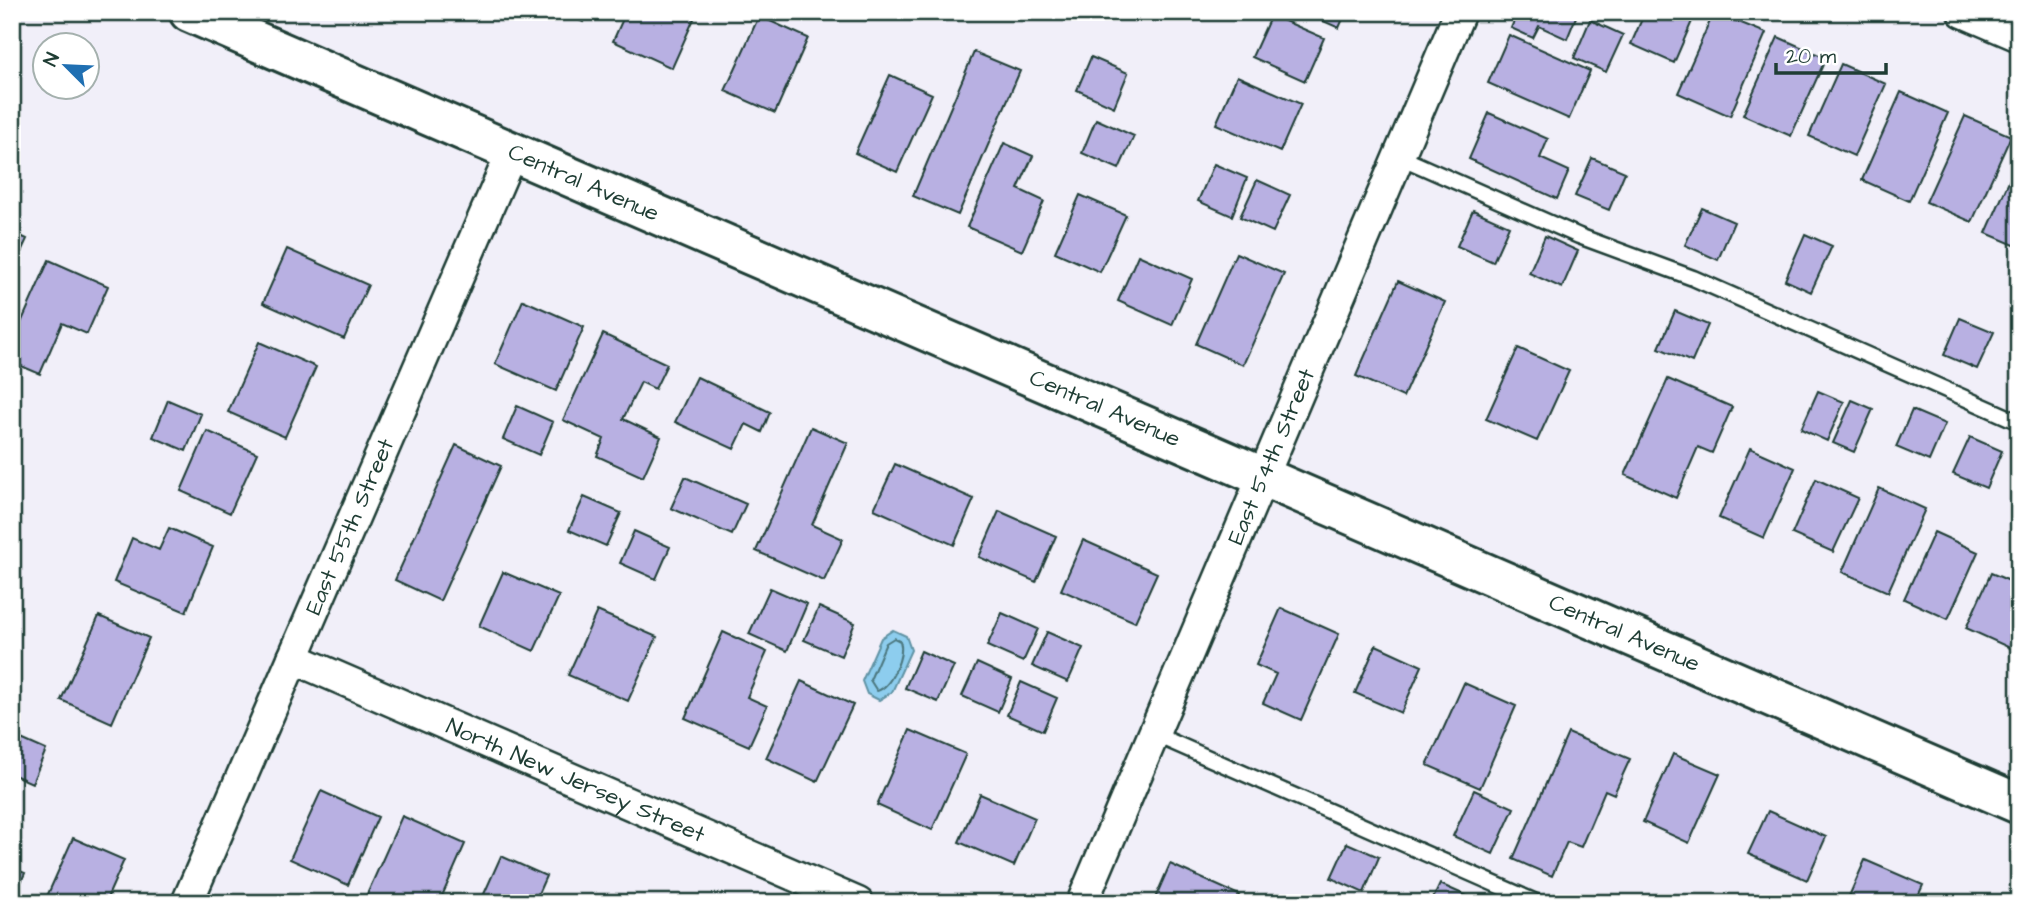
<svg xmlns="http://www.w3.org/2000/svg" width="2031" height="915" font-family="'Architects Daughter',sans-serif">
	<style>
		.water { fill: #8dcdee; stroke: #6193a4; stroke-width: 2 }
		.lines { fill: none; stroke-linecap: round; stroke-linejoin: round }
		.shore { stroke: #4b777e; stroke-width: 2 }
		.building { fill: #b8b0e2; stroke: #1f3d34; stroke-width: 2 }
		.service-casing { stroke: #1f3d34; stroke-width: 19 }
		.minor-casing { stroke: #1f3d34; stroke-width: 35 }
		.secondary-casing { stroke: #1f3d34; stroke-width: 44 }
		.service { stroke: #fff; stroke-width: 14 }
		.minor { stroke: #fff; stroke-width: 30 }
		.secondary { stroke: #fff; stroke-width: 38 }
		.labels { text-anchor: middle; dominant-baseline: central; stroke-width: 6; stroke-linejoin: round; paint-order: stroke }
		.street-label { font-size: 23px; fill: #1f3d34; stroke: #fff }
	</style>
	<rect width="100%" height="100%" fill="#f1eff9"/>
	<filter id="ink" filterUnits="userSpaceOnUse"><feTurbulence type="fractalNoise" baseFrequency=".0143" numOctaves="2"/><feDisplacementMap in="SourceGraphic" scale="14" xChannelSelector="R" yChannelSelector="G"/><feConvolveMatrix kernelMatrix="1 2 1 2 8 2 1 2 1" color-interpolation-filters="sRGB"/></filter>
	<g filter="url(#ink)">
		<path class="water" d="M 893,630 L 906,636 L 911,650 L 892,692 L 879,700 L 867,694 L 862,681 L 881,638 Z"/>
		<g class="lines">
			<path class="shore" d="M 894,638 L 900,641 C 905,655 891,687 877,691 L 870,680 L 886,643 Z"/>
		</g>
		<path class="building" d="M 561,12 L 587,12 L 583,22 Z
			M 626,12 L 697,12 L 672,68 L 613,41 Z
			M 1303,12 L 1346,12 L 1339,28 Z
			M 1518,12 L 1578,12 L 1567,39 L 1539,26 L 1533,38 L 1511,28 Z
			M 1645,12 L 1696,12 L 1674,63 L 1631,44 Z
			M 1714,12 L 1766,33 L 1730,116 L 1678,93 Z
			M 1271,15 L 1324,38 L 1305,81 L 1252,57 Z
			M 759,16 L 808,38 L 775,113 L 725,91 Z
			M 1590,20 L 1623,35 L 1606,72 L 1574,58 Z
			M 1509,35 L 1590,71 L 1569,119 L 1488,83 Z
			M 1778,37 L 1826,58 L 1791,136 L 1743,115 Z
			M 974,52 L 1020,71 L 958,215 L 913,196 Z
			M 1091,57 L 1128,73 L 1114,107 L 1077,90 Z
			M 1841,64 L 1886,84 L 1854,156 L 1809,136 Z
			M 890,75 L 932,94 L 897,172 L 855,153 Z
			M 1237,76 L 1301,104 L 1280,152 L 1216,124 Z
			M 1901,92 L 1948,113 L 1909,201 L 1862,180 Z
			M 1489,113 L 1548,139 L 1540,158 L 1569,171 L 1557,199 L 1469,159 Z
			M 1965,116 L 2011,136 L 1972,222 L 1926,202 Z
			M 1096,119 L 1134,136 L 1119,169 L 1082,153 Z
			M 1004,143 L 1033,156 L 1018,189 L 1044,201 L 1022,251 L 967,227 Z
			M 1592,158 L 1625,172 L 1609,210 L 1575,196 Z
			M 2019,159 L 2019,247 L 1986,233 Z
			M 1214,164 L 1247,178 L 1232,216 L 1198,201 Z
			M 1257,180 L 1290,195 L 1273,232 L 1240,217 Z
			M 1080,195 L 1126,215 L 1100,272 L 1055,252 Z
			M 1702,208 L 1734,222 L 1718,260 L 1685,245 Z
			M 1473,210 L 1509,226 L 1493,262 L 1457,246 Z
			M 12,232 L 27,239 L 12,271 Z
			M 1805,234 L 1832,246 L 1811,292 L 1785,280 Z
			M 1545,236 L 1578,251 L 1562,288 L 1529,273 Z
			M 287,249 L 368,285 L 344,339 L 263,303 Z
			M 1236,253 L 1284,274 L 1243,365 L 1196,344 Z
			M 1138,255 L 1192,279 L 1172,325 L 1118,301 Z
			M 49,260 L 108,286 L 87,334 L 62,323 L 40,374 L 12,362 L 12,343 Z
			M 1398,281 L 1445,302 L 1403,397 L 1356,376 Z
			M 523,300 L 584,327 L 556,391 L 495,364 Z
			M 1675,311 L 1708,325 L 1692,362 L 1659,348 Z
			M 1960,318 L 1994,332 L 1977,369 L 1944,355 Z
			M 603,334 L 667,364 L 655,389 L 641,382 L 623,419 L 661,437 L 643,477 L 597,456 L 604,439 L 563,420 Z
			M 259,342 L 316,367 L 285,437 L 228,412 Z
			M 1518,348 L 1569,371 L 1537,441 L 1486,419 Z
			M 697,377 L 770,412 L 762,432 L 746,424 L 734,449 L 675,422 Z
			M 1668,379 L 1732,407 L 1712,453 L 1698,447 L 1676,498 L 1625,475 Z
			M 1818,391 L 1844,402 L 1827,441 L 1801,429 Z
			M 168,400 L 201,414 L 186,451 L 153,437 Z
			M 1852,400 L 1873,409 L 1854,452 L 1833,443 Z
			M 517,406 L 553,422 L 539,455 L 503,439 Z
			M 1912,410 L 1945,424 L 1929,461 L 1896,447 Z
			M 811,427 L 848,443 L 812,525 L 843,539 L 824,581 L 756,551 Z
			M 207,431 L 257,453 L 230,513 L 181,491 Z
			M 1970,437 L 2002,451 L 1986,488 L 1953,474 Z
			M 456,445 L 501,466 L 440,601 L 395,580 Z
			M 1750,448 L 1795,468 L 1764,538 L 1719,518 Z
			M 895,464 L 974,499 L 954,545 L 874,509 Z
			M 685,477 L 746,504 L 732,535 L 671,508 Z
			M 1816,479 L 1858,498 L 1833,552 L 1792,534 Z
			M 1879,488 L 1925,509 L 1888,592 L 1842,572 Z
			M 584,497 L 621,513 L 606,546 L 569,530 Z
			M 999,511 L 1056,536 L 1036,582 L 979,557 Z
			M 169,528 L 213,547 L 186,612 L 114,582 L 132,538 L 159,550 Z
			M 634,531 L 670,547 L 656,579 L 620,563 Z
			M 1934,532 L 1978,552 L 1948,619 L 1904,599 Z
			M 1083,540 L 1157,573 L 1135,622 L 1061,590 Z
			M 503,572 L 559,596 L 534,651 L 479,626 Z
			M 1991,573 L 2019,585 L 2019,629 L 2010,648 L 1966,628 Z
			M 770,588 L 807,604 L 787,651 L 749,634 Z
			M 819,607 L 855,623 L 841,656 L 804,640 Z
			M 1281,608 L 1339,634 L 1301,720 L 1263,703 L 1276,674 L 1256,665 Z
			M 597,611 L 657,637 L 628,701 L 568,675 Z
			M 1002,613 L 1038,629 L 1023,662 L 987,646 Z
			M 99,616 L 149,638 L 112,723 L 61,700 Z
			M 723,632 L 767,652 L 747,697 L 767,706 L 749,746 L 685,718 Z
			M 1047,632 L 1083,648 L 1068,682 L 1032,666 Z
			M 1376,645 L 1422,666 L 1401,713 L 1355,693 Z
			M 921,651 L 954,666 L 938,702 L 905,688 Z
			M 977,663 L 1012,679 L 998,712 L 962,696 Z
			M 801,681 L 853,705 L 817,782 L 766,758 Z
			M 1021,682 L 1057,698 L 1043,731 L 1007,715 Z
			M 1464,683 L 1516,706 L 1480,788 L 1427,765 Z
			M 910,730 L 966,754 L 932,830 L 877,805 Z
			M 1568,733 L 1630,759 L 1614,794 L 1605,790 L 1581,847 L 1567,842 L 1552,876 L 1513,859 Z
			M 12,735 L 46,750 L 32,783 L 12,774 Z
			M 1673,754 L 1720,774 L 1689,843 L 1643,822 Z
			M 1474,790 L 1514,808 L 1493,854 L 1453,836 Z
			M 321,791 L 378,817 L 348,885 L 290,859 Z
			M 980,794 L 1035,818 L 1014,866 L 959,842 Z
			M 1768,811 L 1826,837 L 1807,880 L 1748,854 Z
			M 402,816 L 465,844 L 439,903 L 364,901 Z
			M 73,838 L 124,860 L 105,903 L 44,903 Z
			M 1347,843 L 1379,857 L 1364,893 L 1331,878 Z
			M 501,856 L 546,876 L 534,903 L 480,903 Z
			M 1865,860 L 1923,885 L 1915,903 L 1846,903 Z
			M 1170,864 L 1239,895 L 1235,903 L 1153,903 Z
			M 12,868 L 25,873 L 12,902 Z
			M 1440,884 L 1476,900 L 1474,903 L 1431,903 Z"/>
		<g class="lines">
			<defs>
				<path id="service" d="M 1398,156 L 1579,236 L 1693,278 L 2019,422
					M 1154,734 L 1538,903"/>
				<g id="minor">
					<path d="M 1963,12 L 2019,36"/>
					<path id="s1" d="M 293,658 L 858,903"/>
					<path id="s2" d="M 187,903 L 512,152"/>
					<path id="s3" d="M 1082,903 L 1460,12"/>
				</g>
				<g id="secondary">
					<path id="s4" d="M 189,12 L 2019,804"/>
				</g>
			</defs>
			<use href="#service" class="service-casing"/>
			<use href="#minor" class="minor-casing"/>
			<use href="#secondary" class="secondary-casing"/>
			<use href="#service" class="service"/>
			<use href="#minor" class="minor"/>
			<use href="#secondary" class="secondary"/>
		</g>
	</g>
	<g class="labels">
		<g class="street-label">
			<text stroke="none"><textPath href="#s4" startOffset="430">Central Avenue</textPath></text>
			<text stroke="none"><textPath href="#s4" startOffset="998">Central Avenue</textPath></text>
			<text stroke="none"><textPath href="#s3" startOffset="485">East 54th Street</textPath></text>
			<text stroke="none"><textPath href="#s2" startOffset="410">East 55th Street</textPath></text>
			<text stroke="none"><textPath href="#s4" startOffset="1564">Central Avenue</textPath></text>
			<text stroke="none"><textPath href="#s1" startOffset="308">North New Jersey Street</textPath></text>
		</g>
	</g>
	<rect width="2031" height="915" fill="none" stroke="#fff" stroke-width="42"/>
	<rect x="21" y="21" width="1989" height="873" fill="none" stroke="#1f3d34" stroke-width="2.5" filter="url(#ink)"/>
	<g transform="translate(66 66) rotate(294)"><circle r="33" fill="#ffffff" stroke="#a5b1ae" stroke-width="2"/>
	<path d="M0-5L12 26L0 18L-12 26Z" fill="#1f6fb2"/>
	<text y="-10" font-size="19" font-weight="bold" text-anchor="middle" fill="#1f3d34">N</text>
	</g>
	<path d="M1776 63v10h110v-10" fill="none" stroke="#1f3d34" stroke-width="3.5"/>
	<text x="1786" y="63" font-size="21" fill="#1f3d34" stroke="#ffffff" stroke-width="5" paint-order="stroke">20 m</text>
</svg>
